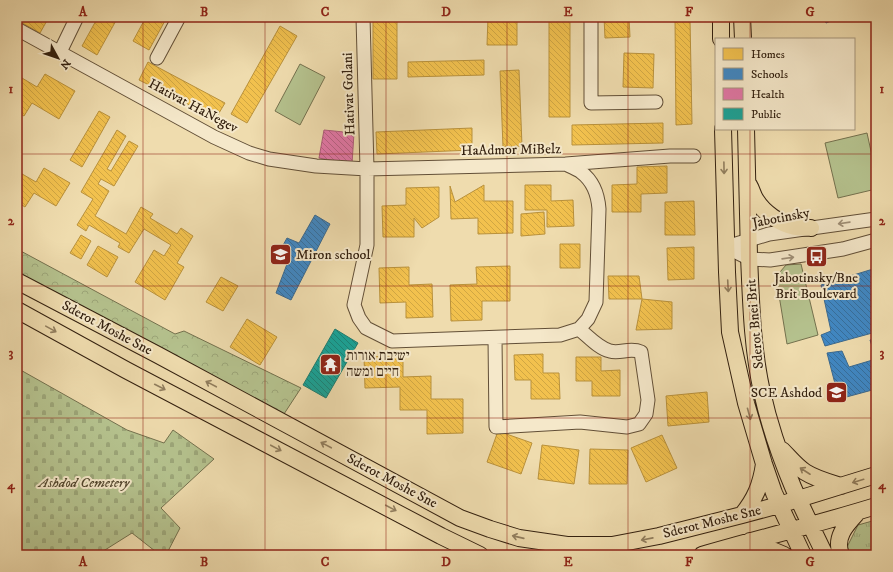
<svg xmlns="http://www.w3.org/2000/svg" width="893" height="572" font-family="'IM FELL DW Pica','Frank Ruhl Libre',serif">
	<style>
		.grass { fill: url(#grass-tufts); stroke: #74714e }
		.cemetery { fill: url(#cemetery-stones); stroke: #74714e }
		.park { fill: url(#park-crowns); stroke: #74714e }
		.garden { fill: #b5c28e; stroke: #74714e }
		.homes { fill: url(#homes-back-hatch); stroke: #b9913b }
		.schools { fill: url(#schools-back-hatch); stroke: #3b698e }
		.health { fill: url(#health-back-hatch); stroke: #ae5d7a }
		.public { fill: url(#public-back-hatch); stroke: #1f7c6f }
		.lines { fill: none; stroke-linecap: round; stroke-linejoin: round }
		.minor-casing { stroke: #624f37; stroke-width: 15 }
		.major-casing { stroke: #33200f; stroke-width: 18 }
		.minor { stroke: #f5e8ca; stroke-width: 13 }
		.major { stroke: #efdcae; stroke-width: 16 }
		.oneway { stroke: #917e5e }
		.oneway2 { stroke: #9e8e76 }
		.grid { fill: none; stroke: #8f2418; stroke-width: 1; stroke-opacity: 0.55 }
		.labels { text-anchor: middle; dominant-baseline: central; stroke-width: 4; stroke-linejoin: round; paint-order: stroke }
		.street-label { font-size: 14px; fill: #33200f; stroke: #f5e8ca }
		.poi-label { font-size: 14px; fill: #33200f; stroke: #f5e8ca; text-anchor: start }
		.park-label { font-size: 14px; font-style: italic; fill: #54482f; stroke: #f5e8ca }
		.neatline { fill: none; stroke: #8f2418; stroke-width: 1.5 }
		.grid-label { font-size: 13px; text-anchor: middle; font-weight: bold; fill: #8f2418 }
	</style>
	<defs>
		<pattern id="grass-tufts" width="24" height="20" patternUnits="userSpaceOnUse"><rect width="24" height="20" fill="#b5c28e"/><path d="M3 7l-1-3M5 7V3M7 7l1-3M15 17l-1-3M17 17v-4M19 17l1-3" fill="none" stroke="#9ca679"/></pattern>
		<pattern id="cemetery-stones" width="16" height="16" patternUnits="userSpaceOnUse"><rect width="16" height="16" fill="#b5c28e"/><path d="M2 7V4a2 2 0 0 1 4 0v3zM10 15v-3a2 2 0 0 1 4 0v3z" fill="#9ca679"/></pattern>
		<pattern id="park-crowns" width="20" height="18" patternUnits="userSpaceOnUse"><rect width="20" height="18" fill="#b5c28e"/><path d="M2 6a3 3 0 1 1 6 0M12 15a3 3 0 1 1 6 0" fill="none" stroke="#9ca679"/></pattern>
		<pattern id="homes-back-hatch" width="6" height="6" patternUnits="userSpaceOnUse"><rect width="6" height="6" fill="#f2c14e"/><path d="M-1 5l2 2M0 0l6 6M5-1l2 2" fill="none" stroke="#d0a643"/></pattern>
		<pattern id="schools-back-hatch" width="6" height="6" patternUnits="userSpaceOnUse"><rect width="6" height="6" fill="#3f88c5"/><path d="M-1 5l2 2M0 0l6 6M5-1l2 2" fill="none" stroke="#356f9e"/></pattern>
		<pattern id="health-back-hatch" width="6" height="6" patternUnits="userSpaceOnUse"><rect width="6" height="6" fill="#e377a8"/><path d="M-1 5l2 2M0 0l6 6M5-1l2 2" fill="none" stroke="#b96187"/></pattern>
		<pattern id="public-back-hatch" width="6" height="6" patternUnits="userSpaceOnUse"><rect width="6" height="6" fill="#17a398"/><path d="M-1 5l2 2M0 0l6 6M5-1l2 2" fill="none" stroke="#15847a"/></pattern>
	</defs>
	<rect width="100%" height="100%" fill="#efdcae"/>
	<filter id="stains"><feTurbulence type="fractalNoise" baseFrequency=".005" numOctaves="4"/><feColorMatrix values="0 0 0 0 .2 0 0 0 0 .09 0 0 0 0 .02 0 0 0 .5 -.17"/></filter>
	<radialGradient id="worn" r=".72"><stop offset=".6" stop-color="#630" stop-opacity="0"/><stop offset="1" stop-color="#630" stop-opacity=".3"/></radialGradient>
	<path class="grass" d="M 876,520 L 876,555 L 851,555 L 847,547 L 858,525 Z"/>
	<path class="cemetery" d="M 17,368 L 127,430 L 164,443 L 173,430 L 214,459 L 161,508 L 180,528 L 166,555 L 160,555 L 132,533 L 97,555 L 17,555 Z"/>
	<path class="park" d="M 17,249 L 175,334 L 184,331 L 301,388 L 284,414 L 17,274 Z"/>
	<path class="garden" d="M 300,64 L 325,77 L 300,125 L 275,111 Z
		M 867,133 L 876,174 L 876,189 L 838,198 L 825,143 Z
		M 801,264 L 818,335 L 787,344 L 777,283 L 780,272 L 786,265 Z"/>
	<path class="homes" d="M 17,17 L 49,17 L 40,33 L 17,20 Z
		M 98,17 L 118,17 L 97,55 L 82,46 Z
		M 146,17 L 167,17 L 149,50 L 133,41 Z
		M 373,17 L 397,17 L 397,79 L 373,79 Z
		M 488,17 L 517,17 L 517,45 L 487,45 Z
		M 549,17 L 570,17 L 570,117 L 549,117 Z
		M 604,17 L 629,17 L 630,37 L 605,38 Z
		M 675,19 L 690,19 L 692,124 L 676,125 Z
		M 280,26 L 297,36 L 247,123 L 231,114 Z
		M 624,53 L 654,54 L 653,88 L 623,87 Z
		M 484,60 L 484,75 L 408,77 L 408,62 Z
		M 148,62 L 225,103 L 216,118 L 139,80 Z
		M 519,70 L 522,146 L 503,147 L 500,71 Z
		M 45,74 L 75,91 L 59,119 L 32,103 L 24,116 L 17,112 L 17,75 L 37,87 Z
		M 99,111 L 110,117 L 82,167 L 70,160 Z
		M 663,123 L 663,143 L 572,145 L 572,125 Z
		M 472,128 L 472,150 L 377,154 L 376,132 Z
		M 117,130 L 126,136 L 107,169 L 111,171 L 129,141 L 138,146 L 114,186 L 101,179 L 98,184 L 109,191 L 95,216 L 126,234 L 141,207 L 153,214 L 150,218 L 177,234 L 181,228 L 193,236 L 177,263 L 184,267 L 165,300 L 135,282 L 154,250 L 164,256 L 171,245 L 144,229 L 129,253 L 118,247 L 120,243 L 89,225 L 86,231 L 77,225 L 93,199 L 81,192 Z
		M 667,166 L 667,193 L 641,194 L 641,212 L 612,212 L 612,185 L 637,184 L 637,167 Z
		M 44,168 L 70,183 L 56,206 L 34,193 L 25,207 L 17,202 L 17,171 L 36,182 Z
		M 484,185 L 484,201 L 513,201 L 513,233 L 478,234 L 478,218 L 451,219 L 450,186 L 455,202 Z
		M 525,185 L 551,185 L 551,201 L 573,200 L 574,226 L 547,227 L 547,210 L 525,210 Z
		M 439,187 L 439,217 L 422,228 L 414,218 L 414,237 L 383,237 L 382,206 L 406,205 L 406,188 Z
		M 694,201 L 695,235 L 665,235 L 665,202 Z
		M 544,212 L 545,234 L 521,236 L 521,214 Z
		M 81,235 L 91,241 L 81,259 L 70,253 Z
		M 560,244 L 580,244 L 580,268 L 560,268 Z
		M 98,246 L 118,257 L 107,277 L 87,265 Z
		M 694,247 L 694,279 L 668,280 L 667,248 Z
		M 510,266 L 510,301 L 482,301 L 482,320 L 451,321 L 450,285 L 477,284 L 476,267 Z
		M 409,267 L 409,285 L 432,284 L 433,317 L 406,318 L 406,302 L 380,303 L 379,268 Z
		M 608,276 L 639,276 L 642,299 L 609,299 Z
		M 221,277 L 238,286 L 223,311 L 206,302 Z
		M 642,299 L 672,302 L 672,329 L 636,330 Z
		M 247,319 L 277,337 L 260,365 L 230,347 Z
		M 543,354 L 543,373 L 559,373 L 560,399 L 531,399 L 531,380 L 515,380 L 514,355 Z
		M 403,356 L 403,377 L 431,376 L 431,399 L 463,399 L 463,433 L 427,434 L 427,410 L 400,410 L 400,387 L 365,388 L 364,357 Z
		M 576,357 L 601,357 L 601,371 L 620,370 L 620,396 L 592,396 L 592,381 L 576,381 Z
		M 707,392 L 709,422 L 668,426 L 666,396 Z
		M 498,431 L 532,443 L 521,474 L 487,462 Z
		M 662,435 L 677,468 L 646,482 L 631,448 Z
		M 542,445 L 579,450 L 574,484 L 538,479 Z
		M 590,449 L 628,450 L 627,484 L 589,484 Z"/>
	<path class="schools" d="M 823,17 L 841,17 L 826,23 Z
		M 315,215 L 330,224 L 291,300 L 276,293 L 287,264 L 276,258 L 287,238 L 299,243 Z
		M 873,269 L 876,271 L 876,332 L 825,346 L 821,335 L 831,331 L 821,285 Z
		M 876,339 L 876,389 L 839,399 L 827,353 L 842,351 L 849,367 L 876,359 L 870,340 Z"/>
	<path class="health" d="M 324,130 L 354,133 L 352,164 L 319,158 Z"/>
	<path class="public" d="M 335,329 L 358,343 L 326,398 L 303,385 Z"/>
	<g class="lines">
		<defs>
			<path id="minor" d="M 591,17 L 591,103 L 656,102
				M 17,29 L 214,137 L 249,153 L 269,159 L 316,166 L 367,169 L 566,164 C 571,167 577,169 581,172 C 593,181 598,195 599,209 L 596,302 L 588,319 L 579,329 L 560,335 L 392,341 L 366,328 L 359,318 L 354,305 L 367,245 L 367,169 L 363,17
				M 60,52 L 77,17
				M 157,58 L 179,17
				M 566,164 L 670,156 L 694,156
				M 726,247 L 750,259 L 770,260 L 843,249 L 876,240
				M 726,247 L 769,234 L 876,219
				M 495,338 L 496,427 L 580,422 L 627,427 L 639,424 L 646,414 L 648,400 L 641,352 C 630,347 620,354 610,351 C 598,348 588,336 579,329"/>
			<path id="major" d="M 721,17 L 721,39
				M 742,17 L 743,39
				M 723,129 L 727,272 L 730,332 L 746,403 L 764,464 L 774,493 L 803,555
				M 746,129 C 747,171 748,214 749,256 C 751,301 752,347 762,392 C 769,424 780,456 793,487 C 803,510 814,532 825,555
				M 749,185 C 752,190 753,196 756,200 C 764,213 780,224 795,227 C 800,228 806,227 811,228
				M 17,281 L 158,355 L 460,518 L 490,529 L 519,538 L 567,545 L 612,545 L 659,536 L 742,515 L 779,505 L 876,475
				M 17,310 L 126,370 L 441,536 L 480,555
				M 782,450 C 789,457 796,466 805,472 C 816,479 828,482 841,486
				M 742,515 C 755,499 761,485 764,464
				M 750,541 L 772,550 L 784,555
				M 702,555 C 760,538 818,524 876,506
				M 841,555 C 834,537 846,525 858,512"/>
		</defs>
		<use href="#minor" class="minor-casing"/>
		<use href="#major" class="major-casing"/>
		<use href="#minor" class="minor"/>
		<use href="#major" class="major"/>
	</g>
	<defs><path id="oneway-shaft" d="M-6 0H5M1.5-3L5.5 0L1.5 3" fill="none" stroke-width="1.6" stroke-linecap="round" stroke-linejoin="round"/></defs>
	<g class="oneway">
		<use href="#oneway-shaft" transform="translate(724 168) rotate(89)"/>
		<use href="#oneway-shaft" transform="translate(728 286) rotate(87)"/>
		<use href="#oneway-shaft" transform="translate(51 329) rotate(29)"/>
		<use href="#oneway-shaft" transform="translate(211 384) rotate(-152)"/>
		<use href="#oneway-shaft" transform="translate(160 387) rotate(27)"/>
		<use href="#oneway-shaft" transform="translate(749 414) rotate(75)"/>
		<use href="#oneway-shaft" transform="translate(326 445) rotate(-152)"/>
		<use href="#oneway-shaft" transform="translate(276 448) rotate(28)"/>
		<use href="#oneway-shaft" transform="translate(805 471) rotate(-147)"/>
		<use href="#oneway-shaft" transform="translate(858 481) rotate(163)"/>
		<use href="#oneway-shaft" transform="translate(391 508) rotate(28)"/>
		<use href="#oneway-shaft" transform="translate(518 537) rotate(-167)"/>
		<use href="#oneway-shaft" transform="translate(647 539) rotate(169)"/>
	</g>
	<g class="oneway2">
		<use href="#oneway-shaft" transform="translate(844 223) rotate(172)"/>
		<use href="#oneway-shaft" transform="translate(788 258) rotate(-8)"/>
	</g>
	<path class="grid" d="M 143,17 L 143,555M 265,17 L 265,555M 386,17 L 386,555M 507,17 L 507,555M 628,17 L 628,555M 750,17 L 750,39M 750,129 L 750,555M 17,154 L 876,154M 17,286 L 876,286M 17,418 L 876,418"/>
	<defs>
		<symbol id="school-square" viewBox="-11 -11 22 22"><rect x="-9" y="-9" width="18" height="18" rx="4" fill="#8f2418" stroke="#f5e8ca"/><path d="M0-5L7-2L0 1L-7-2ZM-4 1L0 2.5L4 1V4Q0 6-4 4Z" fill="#fff"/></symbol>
		<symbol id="bus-square" viewBox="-11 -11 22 22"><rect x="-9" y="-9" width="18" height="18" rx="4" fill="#8f2418" stroke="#f5e8ca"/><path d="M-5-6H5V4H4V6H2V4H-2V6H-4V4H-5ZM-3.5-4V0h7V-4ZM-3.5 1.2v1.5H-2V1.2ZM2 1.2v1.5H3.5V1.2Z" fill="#fff"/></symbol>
		<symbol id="temple-square" viewBox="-11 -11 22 22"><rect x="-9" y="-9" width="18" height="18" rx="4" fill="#8f2418" stroke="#f5e8ca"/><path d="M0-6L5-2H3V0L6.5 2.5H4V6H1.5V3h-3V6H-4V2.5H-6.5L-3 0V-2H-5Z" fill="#fff"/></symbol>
		<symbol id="university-square" viewBox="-11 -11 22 22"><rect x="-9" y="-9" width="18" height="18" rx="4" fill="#8f2418" stroke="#f5e8ca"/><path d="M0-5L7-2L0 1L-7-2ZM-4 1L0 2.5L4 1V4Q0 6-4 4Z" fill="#fff"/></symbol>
	</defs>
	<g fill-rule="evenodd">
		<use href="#school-square" x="268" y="242" width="25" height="25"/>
		<use href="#bus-square" x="804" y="244" width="25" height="25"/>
		<use href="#temple-square" x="318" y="352" width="25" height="25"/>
		<use href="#university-square" x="824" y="380" width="25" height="25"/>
	</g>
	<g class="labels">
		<g class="street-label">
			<text transform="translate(349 94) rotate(-92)">Hativat Golani</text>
			<text transform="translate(193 106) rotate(28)">Hativat HaNegev</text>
			<text transform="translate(511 150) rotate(-1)">HaAdmor MiBelz</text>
			<text transform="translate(781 218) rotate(-11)">Jabotinsky</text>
			<text transform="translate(755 324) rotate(-95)">Sderot Bnei Brit</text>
			<text transform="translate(107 328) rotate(28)">Sderot Moshe Sne</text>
			<text transform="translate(392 481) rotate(28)">Sderot Moshe Sne</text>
			<text transform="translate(712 522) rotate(-14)">Sderot Moshe Sne</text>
		</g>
		<g class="poi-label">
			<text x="296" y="255">Miron school</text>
			<text x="816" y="278" text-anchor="middle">Jabotinsky/Bne<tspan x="816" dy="16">Brit Boulevard</tspan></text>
			<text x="346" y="356">ישיבת אורות<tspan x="346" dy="16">חיים ומשה</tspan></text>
			<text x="822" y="393" text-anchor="end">SCE Ashdod</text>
		</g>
		<g class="park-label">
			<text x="84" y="483">Ashdod Cemetery</text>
		</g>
	</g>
	<rect width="893" height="572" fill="none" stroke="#efdcae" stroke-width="44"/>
	<rect x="715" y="38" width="140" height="92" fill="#f5e8ca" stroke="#a7987f"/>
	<rect x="723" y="48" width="20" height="12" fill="#f2c14e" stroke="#a7987f"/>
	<text x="751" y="58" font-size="12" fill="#33200f">Homes</text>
	<rect x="723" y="68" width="20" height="12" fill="#3f88c5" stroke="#a7987f"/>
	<text x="751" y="78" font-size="12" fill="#33200f">Schools</text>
	<rect x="723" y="88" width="20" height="12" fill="#e377a8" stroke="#a7987f"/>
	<text x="751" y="98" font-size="12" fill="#33200f">Health</text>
	<rect x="723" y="108" width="20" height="12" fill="#17a398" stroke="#a7987f"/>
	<text x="751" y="118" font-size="12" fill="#33200f">Public</text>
	<g transform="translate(58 58) rotate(130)" stroke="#f5e8ca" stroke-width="3" paint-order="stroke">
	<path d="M0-3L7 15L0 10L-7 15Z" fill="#33200f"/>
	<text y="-6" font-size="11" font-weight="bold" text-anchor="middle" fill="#33200f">N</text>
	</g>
	<rect x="22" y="22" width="849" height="528" class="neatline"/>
	<g class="grid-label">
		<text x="83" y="16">A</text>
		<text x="204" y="16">B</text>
		<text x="325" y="16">C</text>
		<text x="446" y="16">D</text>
		<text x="568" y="16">E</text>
		<text x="689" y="16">F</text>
		<text x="810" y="16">G</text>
		<text x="11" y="93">1</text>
		<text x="882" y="93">1</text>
		<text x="11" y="225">2</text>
		<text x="882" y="225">2</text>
		<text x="11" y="357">3</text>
		<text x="882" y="357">3</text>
		<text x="11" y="489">4</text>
		<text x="882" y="489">4</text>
		<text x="83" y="566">A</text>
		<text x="204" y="566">B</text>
		<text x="325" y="566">C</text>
		<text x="446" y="566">D</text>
		<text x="568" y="566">E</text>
		<text x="689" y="566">F</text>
		<text x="810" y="566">G</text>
	</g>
	<rect width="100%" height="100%" filter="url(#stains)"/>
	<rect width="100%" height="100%" fill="url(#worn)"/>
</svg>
